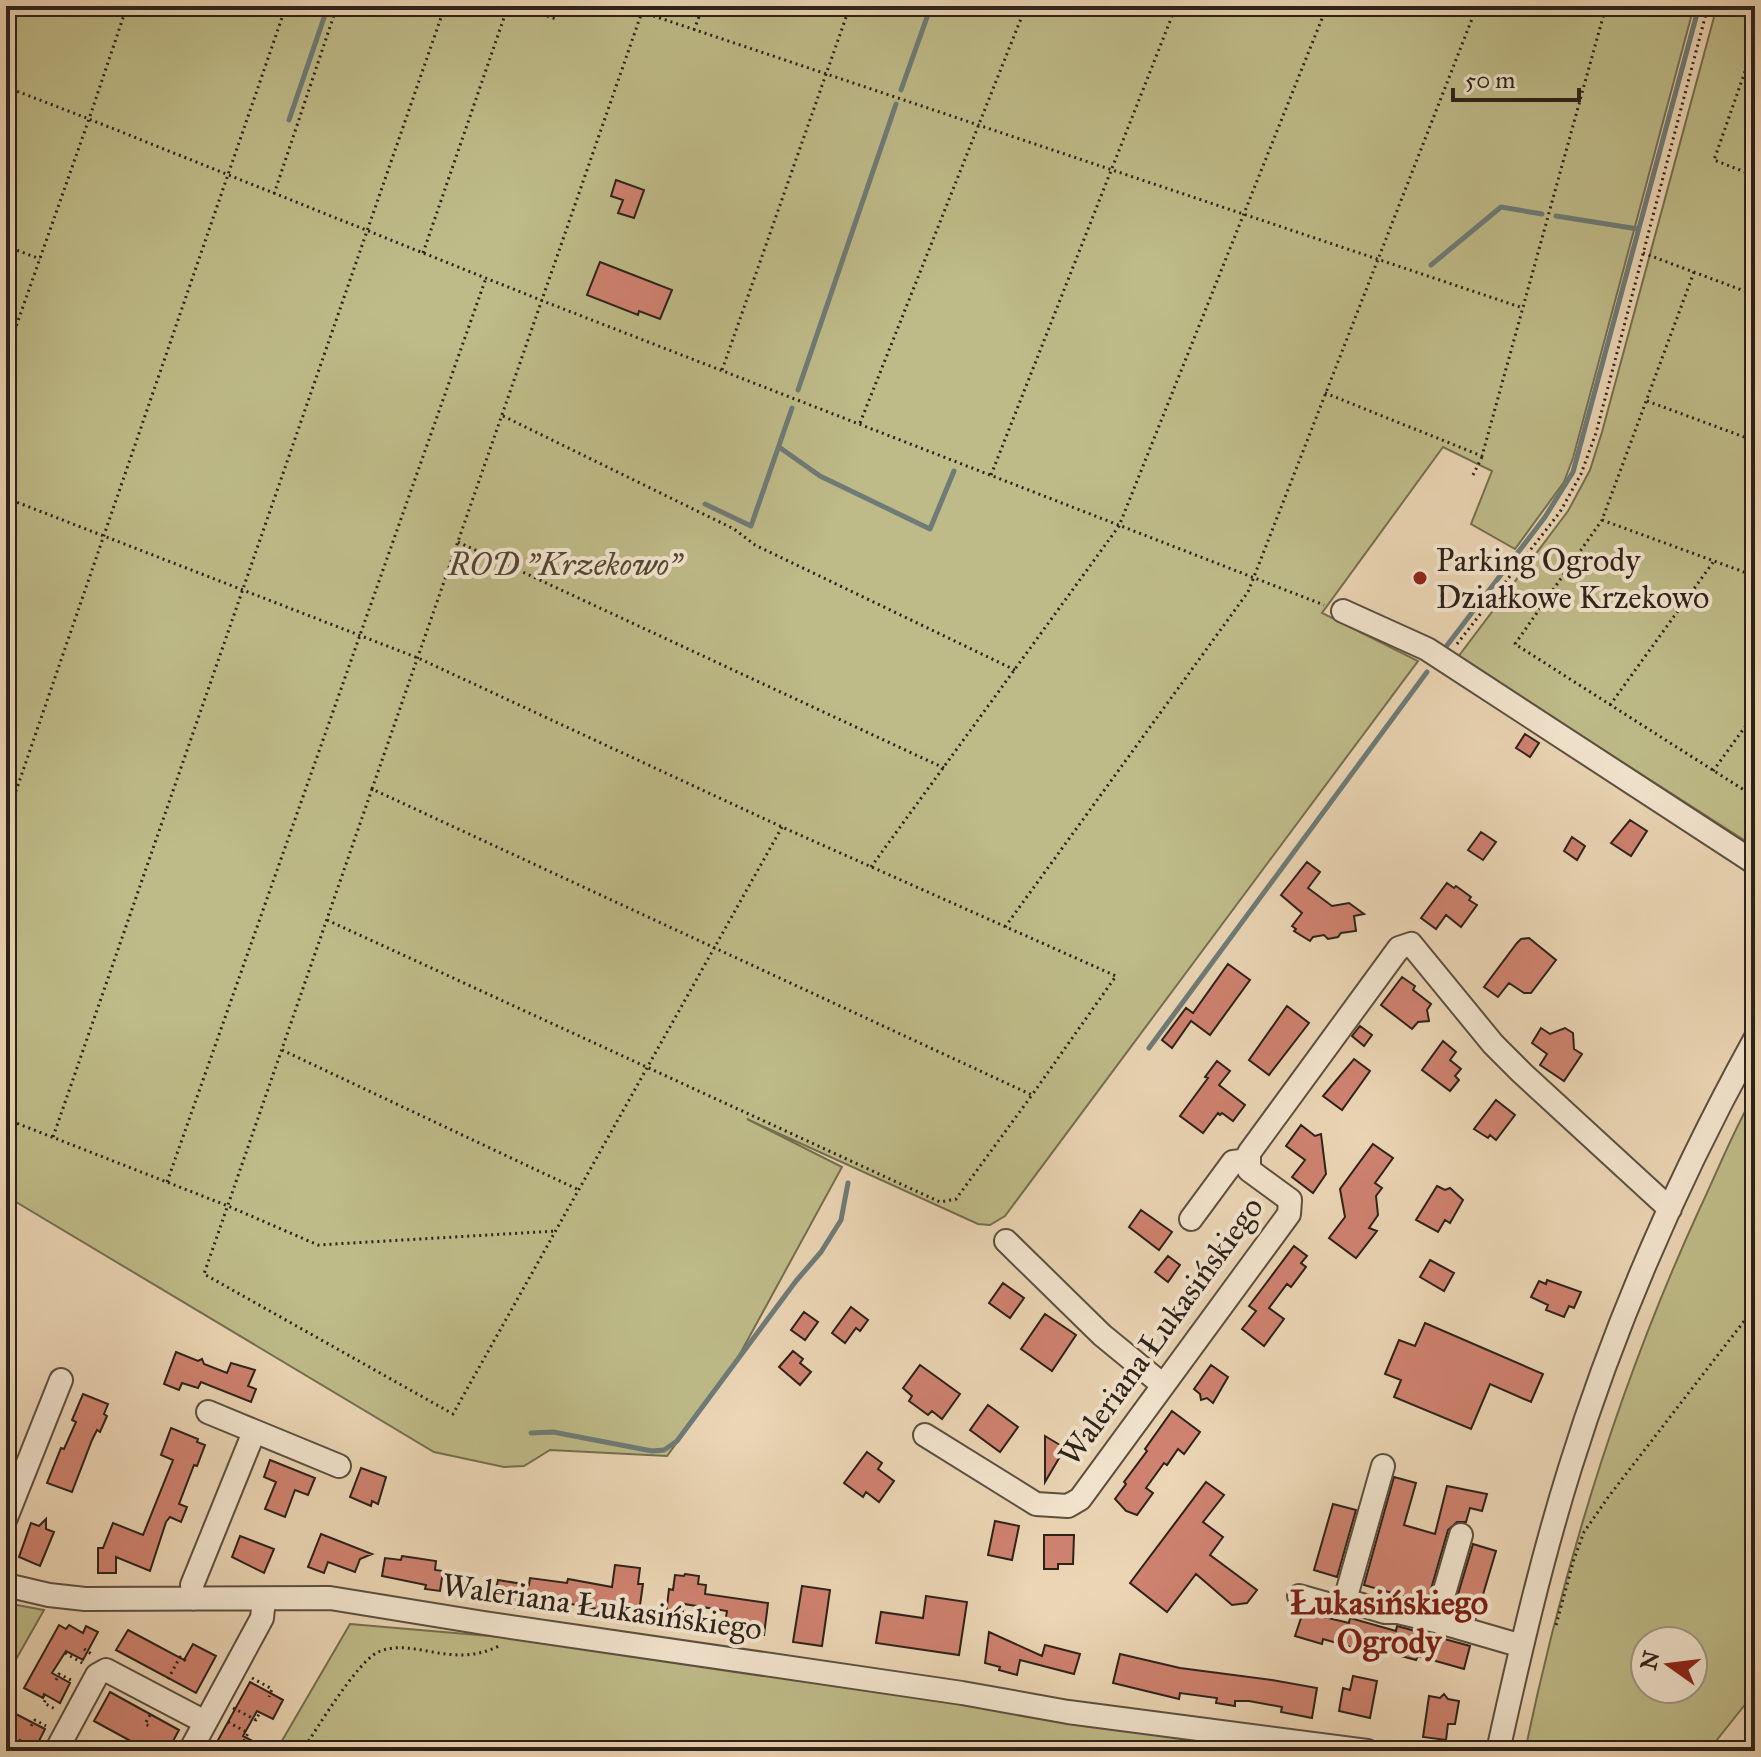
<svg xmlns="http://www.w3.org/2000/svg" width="1761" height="1757" font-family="'IM FELL Great Primer',serif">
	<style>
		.green { fill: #bebb88; stroke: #756e50; stroke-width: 2; fill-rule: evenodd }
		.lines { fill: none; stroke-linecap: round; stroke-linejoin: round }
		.stream { stroke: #6e7b77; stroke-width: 5 }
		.building { fill: #cf8270; stroke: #2c2219; stroke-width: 2 }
		.minor-casing { stroke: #5c4f40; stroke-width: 26 }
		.path { stroke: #2c2219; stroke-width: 3; stroke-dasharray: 2 4; stroke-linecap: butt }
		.minor { stroke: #f2e4ce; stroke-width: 22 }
		.poi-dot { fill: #8f2418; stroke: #f2e4ce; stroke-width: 3 }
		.labels { text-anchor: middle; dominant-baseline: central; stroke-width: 8; stroke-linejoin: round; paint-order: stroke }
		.poi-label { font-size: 32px; fill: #2c2219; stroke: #f2e4ce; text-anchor: start }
		.park-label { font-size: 32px; font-style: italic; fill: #504835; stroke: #f2e4ce }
		.street-label { font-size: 32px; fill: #2c2219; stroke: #f2e4ce }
		.neighbourhood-label { font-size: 34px; font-weight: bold; fill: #7a1f14; stroke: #f2e4ce }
	</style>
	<rect width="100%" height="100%" fill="#ebd5b4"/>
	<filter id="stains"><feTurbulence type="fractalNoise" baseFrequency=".0025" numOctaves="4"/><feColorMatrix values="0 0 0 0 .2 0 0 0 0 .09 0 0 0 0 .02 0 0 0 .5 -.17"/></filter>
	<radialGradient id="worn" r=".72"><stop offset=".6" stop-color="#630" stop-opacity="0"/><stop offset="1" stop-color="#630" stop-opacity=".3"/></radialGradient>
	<path class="green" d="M 6,6 L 1694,6 L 1573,458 L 1564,482 L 1515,549 L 1471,524 L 1492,471 L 1443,447 L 1322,613 L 1418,661 L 1005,1216 L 990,1225 L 978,1224 L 747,1119 L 842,1167 L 735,1363 L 667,1456 L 550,1450 L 524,1466 L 504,1467 L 434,1452 L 6,1196 Z
		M 1717,6 L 1755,6 L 1755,847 L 1458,657 L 1568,511 L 1590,470 L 1602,432 Z
		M 1755,1093 L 1755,1692 L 1708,1751 L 1525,1751 C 1564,1564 1620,1382 1700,1208 C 1718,1170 1734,1129 1755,1093 ZM 1645,1641 L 1693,1641 L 1693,1689 L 1645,1689 Z
		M 6,1603 L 44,1610 L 6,1677 Z
		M 350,1624 L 560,1642 L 1314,1751 L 276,1751 Z"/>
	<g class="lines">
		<path class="stream" d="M 901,90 L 931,6
			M 289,120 L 328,6
			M 1556,216 L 1638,229
			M 1431,265 L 1501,207 L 1542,214
			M 798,390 L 896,104
			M 779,447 L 820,476 L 930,529 L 954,471
			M 705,504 L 751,526 L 792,408
			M 1445,648 L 1545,517 L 1573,472 L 1699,6
			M 1149,1048 L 1427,672
			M 531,1433 L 553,1432 L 652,1451 L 664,1450 L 677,1441 L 796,1281 L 821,1252 L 841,1220 L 848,1183"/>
	</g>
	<path class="building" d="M 616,180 L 644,190 L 634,218 L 618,213 L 623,200 L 611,196 Z
		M 600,262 L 672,290 L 660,319 L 639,311 L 638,315 L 587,295 Z
		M 1525,734 L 1539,743 L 1530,757 L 1516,748 Z
		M 1630,820 L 1647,831 L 1631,856 L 1611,843 Z
		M 1481,832 L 1496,842 L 1483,860 L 1468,850 Z
		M 1572,837 L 1585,846 L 1577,860 L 1564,851 Z
		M 1307,862 L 1320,872 L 1308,888 L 1332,906 L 1349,903 L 1364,914 L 1354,916 L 1356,931 L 1341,933 L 1338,937 L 1328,939 L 1324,935 L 1313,937 L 1310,941 L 1294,931 L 1296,929 L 1292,926 L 1302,913 L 1281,895 Z
		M 1447,883 L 1454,888 L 1456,886 L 1471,897 L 1469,900 L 1477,905 L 1461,927 L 1446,915 L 1436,929 L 1421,918 Z
		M 1529,938 L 1556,960 L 1531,993 L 1524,993 L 1509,983 L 1498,997 L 1484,987 L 1517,943 L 1521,939 Z
		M 1228,964 L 1250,980 L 1210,1035 L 1191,1021 L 1172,1048 L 1162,1040 L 1186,1008 L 1193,1013 Z
		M 1402,977 L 1415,986 L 1413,990 L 1431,1004 L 1427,1010 L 1429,1021 L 1418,1022 L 1412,1029 L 1381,1005 Z
		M 1287,1006 L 1309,1023 L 1269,1075 L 1249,1060 Z
		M 1360,1026 L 1372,1035 L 1364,1046 L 1352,1036 Z
		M 1541,1028 L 1550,1034 L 1565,1028 L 1573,1033 L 1574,1049 L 1582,1054 L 1564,1081 L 1540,1065 L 1547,1054 L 1532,1043 Z
		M 1443,1041 L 1456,1052 L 1450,1060 L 1461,1069 L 1455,1076 L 1459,1080 L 1450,1091 L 1422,1070 Z
		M 1354,1059 L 1370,1071 L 1342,1110 L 1323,1096 Z
		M 1217,1061 L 1230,1071 L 1219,1085 L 1245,1105 L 1233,1121 L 1222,1113 L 1220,1115 L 1218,1113 L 1203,1133 L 1180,1116 L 1208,1078 L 1205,1077 Z
		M 1496,1100 L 1515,1115 L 1496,1140 L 1490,1135 L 1488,1138 L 1474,1129 Z
		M 1301,1125 L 1315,1136 L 1321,1134 L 1326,1174 L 1313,1193 L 1292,1177 L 1305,1160 L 1286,1146 Z
		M 1373,1144 L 1393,1158 L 1375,1183 L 1382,1188 L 1376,1196 L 1378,1215 L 1369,1228 L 1377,1231 L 1356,1258 L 1329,1238 L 1345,1217 L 1340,1189 Z
		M 1437,1186 L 1445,1190 L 1450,1188 L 1463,1200 L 1450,1223 L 1445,1220 L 1438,1232 L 1416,1220 Z
		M 1141,1210 L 1172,1232 L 1159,1250 L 1129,1227 Z
		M 1294,1246 L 1307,1256 L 1301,1263 L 1306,1267 L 1291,1287 L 1287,1284 L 1269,1308 L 1284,1319 L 1264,1346 L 1242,1329 L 1256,1311 L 1249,1306 Z
		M 1168,1256 L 1180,1265 L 1168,1282 L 1155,1272 Z
		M 1430,1260 L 1454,1273 L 1444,1291 L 1420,1277 Z
		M 1547,1280 L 1581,1292 L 1574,1308 L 1569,1306 L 1564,1317 L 1546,1310 L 1548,1305 L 1531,1297 L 1539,1281 L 1546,1284 Z
		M 1003,1283 L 1024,1298 L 1010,1318 L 989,1303 Z
		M 851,1307 L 868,1320 L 860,1331 L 856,1328 L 845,1343 L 832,1333 Z
		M 804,1312 L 818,1322 L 805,1340 L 791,1330 Z
		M 1045,1314 L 1076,1335 L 1052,1371 L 1021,1349 Z
		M 1425,1323 L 1543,1374 L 1531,1402 L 1490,1384 L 1471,1429 L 1394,1397 L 1401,1380 L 1385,1374 L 1399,1340 L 1415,1346 Z
		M 793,1351 L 803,1359 L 800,1363 L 811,1372 L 800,1385 L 779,1367 Z
		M 176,1352 L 198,1361 L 202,1359 L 204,1364 L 227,1373 L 231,1363 L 255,1370 L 248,1386 L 256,1389 L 251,1402 L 201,1382 L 198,1388 L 182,1383 L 179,1390 L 164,1384 Z
		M 920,1365 L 960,1394 L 942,1419 L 932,1411 L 928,1415 L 909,1401 L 912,1396 L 903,1388 Z
		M 1211,1365 L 1228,1377 L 1213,1403 L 1207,1398 L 1201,1400 L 1200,1394 L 1194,1389 Z
		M 83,1394 L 108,1404 L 104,1414 L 107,1416 L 100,1432 L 97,1430 L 92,1440 L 72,1492 L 47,1483 L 61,1448 L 64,1449 L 76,1422 L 72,1420 Z
		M 988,1405 L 1018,1427 L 1000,1452 L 970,1430 Z
		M 1172,1411 L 1200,1432 L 1184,1454 L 1178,1449 L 1167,1465 L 1164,1463 L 1146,1488 L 1153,1493 L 1137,1515 L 1126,1511 L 1115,1499 L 1126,1484 L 1124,1482 L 1147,1451 L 1145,1449 Z
		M 171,1428 L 198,1439 L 197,1442 L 205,1445 L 197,1466 L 194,1465 L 179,1504 L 187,1507 L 181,1522 L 170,1517 L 166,1522 L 150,1571 L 116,1557 L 116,1573 L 98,1573 L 98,1548 L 103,1548 L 113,1523 L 143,1535 L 173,1460 L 161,1455 Z
		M 1045,1436 L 1065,1448 L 1045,1482 Z
		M 867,1452 L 882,1463 L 878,1469 L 894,1481 L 879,1502 L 866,1492 L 863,1497 L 844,1483 Z
		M 270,1460 L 315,1478 L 308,1495 L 295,1490 L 285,1517 L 265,1509 L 276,1482 L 264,1477 Z
		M 361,1468 L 386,1477 L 378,1504 L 372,1501 L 371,1506 L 350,1497 Z
		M 1394,1477 L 1416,1483 L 1404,1525 L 1435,1534 L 1447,1486 L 1487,1494 L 1482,1511 L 1470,1508 L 1466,1522 L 1457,1522 L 1448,1530 L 1427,1603 L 1364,1585 Z
		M 1206,1482 L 1224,1495 L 1203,1522 L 1223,1537 L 1210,1555 L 1257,1590 L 1247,1603 L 1232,1605 L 1196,1574 L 1167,1612 L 1130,1583 Z
		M 1333,1504 L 1356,1510 L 1337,1577 L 1314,1570 Z
		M 46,1519 L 46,1529 L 54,1532 L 40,1566 L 19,1557 L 31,1523 L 39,1526 Z
		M 995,1521 L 1019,1526 L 1012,1560 L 988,1555 Z
		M 321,1534 L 372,1554 L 360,1559 L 355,1572 L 328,1562 L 324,1573 L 308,1567 Z
		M 1044,1535 L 1074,1535 L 1073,1564 L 1058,1564 L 1058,1569 L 1044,1569 Z
		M 240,1536 L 274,1549 L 264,1573 L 232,1557 Z
		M 1473,1544 L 1496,1551 L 1476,1618 L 1453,1611 Z
		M 402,1556 L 436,1561 L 435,1570 L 443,1571 L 440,1591 L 425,1589 L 426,1585 L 382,1576 L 385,1558 L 401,1560 Z
		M 615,1565 L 640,1568 L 638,1584 L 643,1584 L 639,1612 L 627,1610 L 625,1619 L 608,1616 L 608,1611 L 555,1601 L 554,1604 L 519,1599 L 518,1608 L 493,1603 L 498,1580 L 529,1585 L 530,1578 L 567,1583 L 568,1579 L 612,1587 Z
		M 685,1574 L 699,1576 L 698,1584 L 706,1585 L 705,1594 L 768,1603 L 764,1635 L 734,1634 L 734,1631 L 724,1629 L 727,1611 L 684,1604 L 682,1617 L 666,1615 L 669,1589 L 673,1590 L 675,1575 L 684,1576 Z
		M 802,1586 L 830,1590 L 822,1646 L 793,1642 Z
		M 926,1596 L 967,1602 L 959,1655 L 876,1643 L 881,1612 L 923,1618 Z
		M 1303,1612 L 1349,1623 L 1350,1618 L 1396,1631 L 1397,1626 L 1470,1646 L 1464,1669 L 1418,1656 L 1416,1660 L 1383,1651 L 1382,1656 L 1323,1639 L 1322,1644 L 1295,1636 Z
		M 59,1625 L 66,1629 L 69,1625 L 83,1633 L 86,1626 L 98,1632 L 83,1660 L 66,1651 L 52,1673 L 70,1683 L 60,1703 L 44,1694 L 43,1698 L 24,1688 Z
		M 128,1630 L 184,1660 L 193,1644 L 216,1656 L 196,1693 L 116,1650 Z
		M 989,1632 L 1042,1656 L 1045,1645 L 1080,1654 L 1074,1674 L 1020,1660 L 1017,1675 L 999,1670 L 1000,1667 L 985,1663 Z
		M 1120,1654 L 1180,1668 L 1272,1680 L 1317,1688 L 1312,1718 L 1281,1712 L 1282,1707 L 1249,1701 L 1235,1701 L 1235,1706 L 1216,1703 L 1217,1698 L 1180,1693 L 1179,1699 L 1113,1683 Z
		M 1353,1676 L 1377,1681 L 1370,1718 L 1339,1711 L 1343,1688 L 1350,1690 Z
		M 250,1682 L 283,1700 L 273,1719 L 257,1711 L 243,1736 L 271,1751 L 212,1751 Z
		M 110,1692 L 179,1730 L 171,1745 L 165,1742 L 160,1751 L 135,1751 L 138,1745 L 94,1721 Z
		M 1444,1694 L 1448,1699 L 1459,1701 L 1455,1724 L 1448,1724 L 1446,1740 L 1423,1737 L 1429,1696 L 1440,1698 Z
		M 12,1712 L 45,1729 L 35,1749 L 20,1740 L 18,1744 L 6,1738 L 6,1722 Z"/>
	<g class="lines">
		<defs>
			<path id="minor" d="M 1343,611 L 1427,649 L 1755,863
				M 1191,1219 L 1233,1162 L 1249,1160
				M 1006,1241 L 1102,1335 L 1163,1385
				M 208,1412 L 339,1466
				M 925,1435 L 1036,1504 L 1068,1506 L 1080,1499 L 1289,1214 L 1290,1200 L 1249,1170 L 1249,1153 L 1399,948 L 1411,944 L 1493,1044 L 1522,1073 L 1670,1209
				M 6,1518 L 61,1380
				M 6,1585 L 49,1595 L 85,1599 L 330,1598 L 484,1623 L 962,1693 L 1068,1712 L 1367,1751
				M 1299,1596 L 1331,1605 L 1345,1600 L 1385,1612 L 1398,1612 L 1436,1621 L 1522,1646
				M 193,1599 L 192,1585 L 254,1432
				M 1345,1600 L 1383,1466
				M 1436,1621 L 1461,1535
				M 56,1751 L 97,1675 L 106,1670 L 205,1722
				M 190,1751 L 262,1618 L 264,1599
				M 1498,1751 C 1519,1656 1541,1561 1570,1468 C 1616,1320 1680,1175 1755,1039"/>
		</defs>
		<use href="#minor" class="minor-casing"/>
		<path class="path" d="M 127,6 L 89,119 L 543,301 L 1324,605
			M 517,6 L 530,10 L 532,6
			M 530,10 L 556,19
			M 642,12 L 1523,308
			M 694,30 L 703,6
			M 1755,43 L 1714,160 L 1755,176
			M 6,87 L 89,119 L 6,355
			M 274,194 L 337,6
			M 6,246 L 40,259
			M 423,253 L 508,6
			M 1643,253 L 1755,295
			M 1694,272 L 1602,520 L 1515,644 L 1755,797
			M 722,370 L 850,6
			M 1325,393 L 1482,456 L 1606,6
			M 1647,401 L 1755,441
			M 503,416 L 734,529 L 755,545 L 1015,670
			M 860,423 L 1026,6
			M 991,475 L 1176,6
			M 1473,475 L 1482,457
			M 6,498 L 418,658 L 782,827 L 1116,976 L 1032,1095 L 372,789 L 204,1274 L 453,1414 L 782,827
			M 1602,520 L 1755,576
			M 458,542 L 944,768
			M 1457,644 L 1560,512 L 1581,474 L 1596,433 L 1708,6
			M 1610,705 L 1714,561
			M 1713,771 L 1755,713
			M 372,789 L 644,6
			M 6,820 L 286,6
			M 871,867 L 1119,526 L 1327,6
			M 327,920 L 940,1202 L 956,1199 L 1032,1095
			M 1005,927 L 1248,592 L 1477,6
			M 282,1050 L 579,1190
			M 6,1119 L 228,1206 L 318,1245 L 556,1231
			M 53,1137 L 445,6
			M 167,1182 L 486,278
			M 1556,1625 L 1574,1559 L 1584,1532 L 1609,1496 L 1755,1307
			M 84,1649 L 93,1655
			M 65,1653 L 84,1664
			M 252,1678 L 272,1689 L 269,1697
			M 168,1679 L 180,1657 L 186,1661
			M 56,1680 L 59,1674 L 71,1680
			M 43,1696 L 46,1698 L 44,1703 L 57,1710
			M 233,1708 L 256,1720 L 259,1714 L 256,1713
			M 150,1715 L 145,1724 L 151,1727
			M 228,1722 L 248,1733 L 244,1741
			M 31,1726 L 35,1720 L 46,1726
			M 19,1743 L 21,1744 L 19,1749 L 22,1751
			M 302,1751 C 317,1729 356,1663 378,1652 C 393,1645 410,1648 427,1651 C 453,1656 475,1658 499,1646"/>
		<use href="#minor" class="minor"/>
	</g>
	<circle class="poi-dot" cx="1420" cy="578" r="8"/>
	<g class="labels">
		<g class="poi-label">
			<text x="1436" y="560">Parking Ogrody<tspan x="1436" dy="37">Działkowe Krzekowo</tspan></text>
		</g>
		<g class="park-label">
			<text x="565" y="564">ROD "Krzekowo"</text>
		</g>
		<g class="street-label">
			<text transform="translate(1161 1331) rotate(-54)">Waleriana Łukasińskiego</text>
			<text transform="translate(602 1607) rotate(8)">Waleriana Łukasińskiego</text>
		</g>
		<g class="neighbourhood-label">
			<text x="1389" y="1602">Łukasińskiego<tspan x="1389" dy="39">Ogrody</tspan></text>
		</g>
	</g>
	<rect width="1761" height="1757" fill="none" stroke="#ebd5b4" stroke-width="32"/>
	<rect x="8" y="8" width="1745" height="1741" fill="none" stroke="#2c2219" stroke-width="4"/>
	<rect x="16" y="16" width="1729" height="1725" fill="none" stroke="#2c2219" stroke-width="2"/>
	<g transform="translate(1669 1665) rotate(284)"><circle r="38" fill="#f2e4ce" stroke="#a39686" stroke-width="2"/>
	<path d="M0-6L14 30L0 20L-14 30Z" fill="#8f2418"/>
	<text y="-12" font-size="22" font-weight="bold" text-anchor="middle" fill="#2c2219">N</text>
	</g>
	<path d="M1453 88v12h126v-12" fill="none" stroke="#2c2219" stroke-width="4"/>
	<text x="1465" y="88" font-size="24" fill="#2c2219" stroke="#f2e4ce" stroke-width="6" paint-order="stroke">50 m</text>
	<rect width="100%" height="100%" filter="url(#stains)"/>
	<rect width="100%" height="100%" fill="url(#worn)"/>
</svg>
